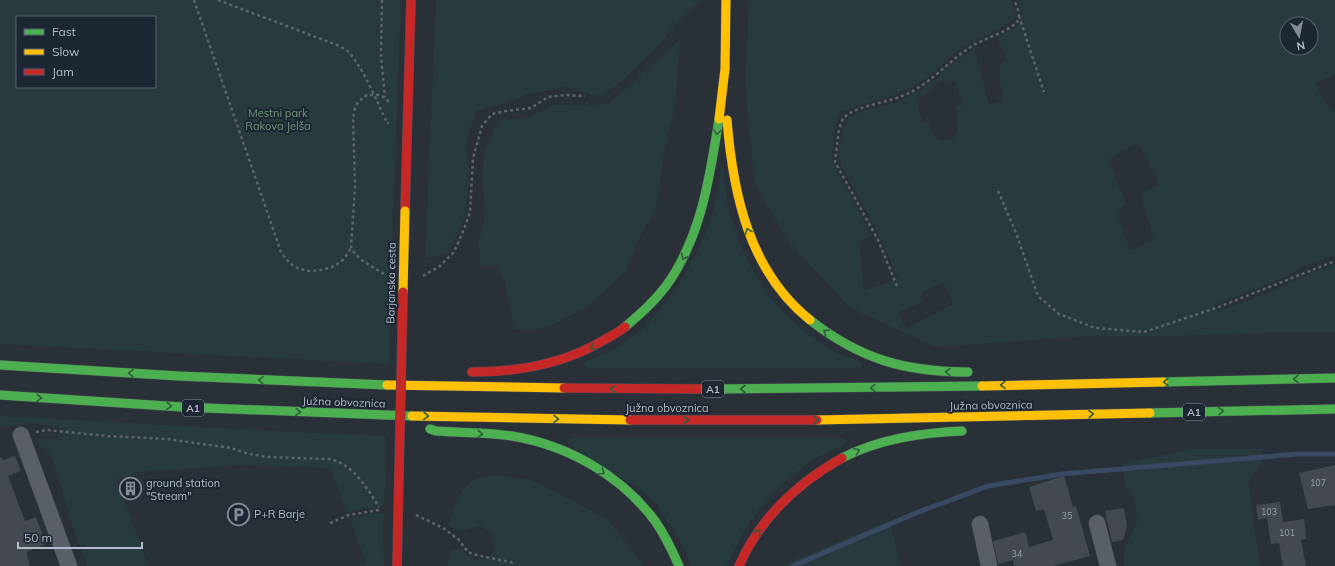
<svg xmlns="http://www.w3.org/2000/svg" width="1335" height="566" font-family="Mulish,sans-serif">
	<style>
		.green { fill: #273a3e; fill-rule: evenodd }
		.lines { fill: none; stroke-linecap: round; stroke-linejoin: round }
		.stream { stroke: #384963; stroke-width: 5 }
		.building { fill: #444950 }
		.street-casing { stroke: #484c53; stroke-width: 17 }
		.fast-casing { stroke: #484c55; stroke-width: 10 }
		.slow-casing { stroke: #484c55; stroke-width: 10 }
		.jam-casing { stroke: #484c55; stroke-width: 10 }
		.path { stroke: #5d636a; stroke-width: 2.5; stroke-dasharray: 3 3; stroke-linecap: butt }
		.street { stroke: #5a5e66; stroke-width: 16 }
		.fast { stroke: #4caf50; stroke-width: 9 }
		.slow { stroke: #ffc107; stroke-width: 9 }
		.jam { stroke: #c62828; stroke-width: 9 }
		.slow-bridge-casing { stroke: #484c55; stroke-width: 10; stroke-linecap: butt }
		.jam-bridge-casing { stroke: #484c55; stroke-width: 10; stroke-linecap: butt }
		.slow-bridge { stroke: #ffc107; stroke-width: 9 }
		.jam-bridge { stroke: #c62828; stroke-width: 9 }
		.oneway { stroke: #305d3f }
		.labels { text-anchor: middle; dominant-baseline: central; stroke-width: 4; stroke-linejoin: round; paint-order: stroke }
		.number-label { font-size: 9px; fill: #989fab }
		.shield { fill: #1d2633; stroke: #878f9c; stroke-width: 1 }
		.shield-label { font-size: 10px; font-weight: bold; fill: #b4bcc9 }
		.park-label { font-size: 11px; fill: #6b9a76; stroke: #1d2633 }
		.street-label { font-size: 11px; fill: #b4bcc9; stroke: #1d2633 }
		.poi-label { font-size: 11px; fill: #b4bcc9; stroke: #1d2633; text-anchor: start }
	</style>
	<rect width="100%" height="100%" fill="#2a3038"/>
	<path class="green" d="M 0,0 L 401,0 L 393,211 L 389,364 L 0,344 ZM 17,17 L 155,17 L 155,87 L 17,87 Z
		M 436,0 L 701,0 L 683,16 L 656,48 L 625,78 L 601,97 L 564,87 L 528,94 L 512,101 L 476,111 L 465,145 L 469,172 L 465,217 L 449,252 L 435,257 L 425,257 Z
		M 749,0 L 1011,0 L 1017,11 L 1013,19 L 999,29 L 961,48 L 933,73 L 915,85 L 895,95 L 861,105 L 840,112 L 835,129 L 832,161 L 872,236 L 859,242 L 864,290 L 888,283 L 898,278 L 879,235 L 842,168 L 838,153 L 842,131 L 848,118 L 859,112 L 894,103 L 914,94 L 936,79 L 951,64 L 976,47 L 975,51 L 989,105 L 1000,102 L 1003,96 L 999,77 L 999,67 L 1007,59 L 996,36 L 1017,27 L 1022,15 L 1018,0 L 1335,0 L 1335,75 L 1316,83 C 1319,93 1327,106 1335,113 L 1335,255 L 1302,267 L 1288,276 L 1215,305 L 1219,311 L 1270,292 L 1308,274 L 1335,265 L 1335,332 L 1284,332 L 1181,336 L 1089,336 L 935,347 L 849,307 L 788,241 L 754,182 L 745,80 ZM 1287,24 L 1311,24 L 1311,48 L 1287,48 ZM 956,81 L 962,105 L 956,107 C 958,119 960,128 954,138 C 935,143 937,140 928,124 L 923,122 L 919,112 L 917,101 L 929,90 L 939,82 ZM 1136,144 L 1141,147 L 1159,183 L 1142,194 L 1142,199 L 1153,237 L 1151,241 L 1135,249 L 1130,249 L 1117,215 L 1118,211 L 1126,203 L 1110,163 L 1111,158 ZM 943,282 L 953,304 L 906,328 L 897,313 L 923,302 L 921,293 Z
		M 680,39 L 676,92 L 672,119 L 665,146 L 656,210 L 641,235 L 625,272 L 587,307 L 552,325 L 534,330 L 514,329 L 505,281 L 497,266 L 481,266 L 478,246 L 485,213 L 482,175 L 485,150 L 499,120 L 526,118 L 553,105 L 608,104 L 638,78 Z
		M 722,160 C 725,226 754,296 810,335 C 821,343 833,352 846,357 C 852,359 859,360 863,365 L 861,368 L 585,368 L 584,365 L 585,362 C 606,354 626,343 643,328 C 675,297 702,251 714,208 C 718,193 720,176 722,160 Z
		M 0,416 L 255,430 L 386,436 L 385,505 L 347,512 L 330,468 L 241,465 L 138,472 L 116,480 L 149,566 L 87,566 L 71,522 L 52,457 L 35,441 L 35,439 L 57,439 L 60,428 L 33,423 L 14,426 L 0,426 Z
		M 571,438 L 843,438 L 846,440 L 846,443 C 840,448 831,450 824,454 C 817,457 811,461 806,465 C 771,489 743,527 727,566 L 691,566 L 685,551 L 677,536 L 656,504 L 644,492 L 568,444 L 568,440 Z
		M 1193,449 L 1263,449 L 1262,461 L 1248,482 L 1260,566 L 1124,566 L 1124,551 L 1137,522 L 1135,499 L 1126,488 L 1122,464 Z
		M 498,475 L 531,480 L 573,501 L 607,519 L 644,566 L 447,566 L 451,550 L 459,548 L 466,555 L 475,560 L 487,557 L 495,552 L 492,533 L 480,526 L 459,531 L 448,526 C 454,508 459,485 479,478 C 485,476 492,476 498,475 Z
		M 373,513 L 383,514 L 384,566 L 358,566 L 366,563 L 350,519 Z
		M 890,520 L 900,566 L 781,566 Z"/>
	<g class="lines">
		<path class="stream" d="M 793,566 L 916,513 L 988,486 L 1062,474 L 1298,454 L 1335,454"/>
	</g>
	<path class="building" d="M 15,456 L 21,471 L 8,476 L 25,521 L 36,517 L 46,544 L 26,552 L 30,566 L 0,566 L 0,457 L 1,457 L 3,460 Z
		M 1335,465 L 1335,505 L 1308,509 L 1299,473 Z
		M 1064,476 L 1073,507 L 1076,506 L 1090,556 L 1053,566 L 1014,566 L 1013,560 L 998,564 L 993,541 L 1025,532 L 1029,547 L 1053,540 L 1044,509 L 1036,511 L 1029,487 Z
		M122 489a8 8 0 1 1 16 0a8 8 0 1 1-16 0Z
		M 1280,502 L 1283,522 L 1304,519 L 1306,539 L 1301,540 L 1306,566 L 1283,566 L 1279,543 L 1271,544 L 1267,518 L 1258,520 L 1256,505 Z
		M 1124,508 L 1127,527 L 1123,540 L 1112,542 L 1105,511 Z"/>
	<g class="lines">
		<defs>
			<path id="street" d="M 21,435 L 69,566
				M 1097,523 L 1108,566
				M 980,524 L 989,566"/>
			<path id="fast" d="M 810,320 C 860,359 905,372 968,372
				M 625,327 C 640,314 654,302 666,286 C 701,238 710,176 719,119
				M 0,365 L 179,376 L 387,385
				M 1163,382 L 1335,378
				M 712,389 L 982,386
				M 0,395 L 182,407 L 412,416
				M 1150,413 L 1335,409
				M 430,429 L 436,431 C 461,433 487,432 512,436 C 567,445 621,475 655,521 C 665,535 672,550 679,566
				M 842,458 C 879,439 920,433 962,431"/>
			<path id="slow" d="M 719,119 L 725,69 L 726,0
				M 727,120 C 733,194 749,271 810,320
				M 387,385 L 564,388
				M 982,386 L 1163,382
				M 412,416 L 630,420
				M 817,420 L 1150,413"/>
			<path id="jam" d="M 405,211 L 411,0
				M 472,372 C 518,372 564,364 604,340 C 611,336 619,332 625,327
				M 564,388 L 712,389
				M 630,420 L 817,420
				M 739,566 C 760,518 796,484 842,458"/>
		</defs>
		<use href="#street" class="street-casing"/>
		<use href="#fast" class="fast-casing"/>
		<use href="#slow" class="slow-casing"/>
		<use href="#jam" class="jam-casing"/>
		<path class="path" d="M 194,0 L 281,252 C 285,258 288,262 294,266 C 306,274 328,271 339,263 C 344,260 348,253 351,248
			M 218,0 L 329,42 C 334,44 341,46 346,50 C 360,60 379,106 387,123 L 389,123
			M 382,0 L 381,56 L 385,97
			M 1019,16 L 1044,92
			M 998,191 L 1016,233 L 1038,296 L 1059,314 L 1095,328 L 1144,332 L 1216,308 L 1335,261
			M 384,274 C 372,266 359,261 351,248 L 355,186 L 353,118 L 355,108 L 358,102 L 367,95 L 379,95 L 385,98 L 389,102
			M 423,276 L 440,266 L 454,252 L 464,229 L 470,212 L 473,158 L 482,126 L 492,114 L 506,111 L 531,108 L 548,97 L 565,95 L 585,96
			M 897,286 L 878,240 L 835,162 L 839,129 L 843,118 C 847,115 851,112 856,110 C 874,103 894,101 911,92 C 934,80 950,60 972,46 C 982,40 1010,30 1016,23 C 1022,16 1017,7 1014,0
			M 36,432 L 47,430 L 108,436 L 167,439 L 231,448 L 249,454 L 267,457 L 330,459 C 354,465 366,487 379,507
			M 416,515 L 443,528 L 458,539 L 468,552 L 477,555 L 514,563
			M 330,523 L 349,515 L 379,510"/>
		<use href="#street" class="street"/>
		<use href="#fast" class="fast"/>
		<use href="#slow" class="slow"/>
		<use href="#jam" class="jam"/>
		<defs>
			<path id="slow-bridge" d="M 403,292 L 405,211"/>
			<path id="jam-bridge" d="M 397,566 L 403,292"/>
		</defs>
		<use href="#slow-bridge" class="slow-bridge-casing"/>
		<use href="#jam-bridge" class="jam-bridge-casing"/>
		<use href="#slow-bridge" class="slow-bridge"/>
		<use href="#jam-bridge" class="jam-bridge"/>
	</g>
	<defs><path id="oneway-chevron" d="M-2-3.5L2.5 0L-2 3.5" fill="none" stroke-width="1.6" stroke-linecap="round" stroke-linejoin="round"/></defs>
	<g class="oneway">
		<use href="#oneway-chevron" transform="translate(717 132) rotate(98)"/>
		<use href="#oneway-chevron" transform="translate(748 231) rotate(-110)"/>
		<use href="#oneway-chevron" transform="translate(684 257) rotate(117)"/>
		<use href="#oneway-chevron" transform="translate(826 332) rotate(-146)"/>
		<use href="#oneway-chevron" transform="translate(593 347) rotate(154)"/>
		<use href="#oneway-chevron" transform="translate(948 372) rotate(-179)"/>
		<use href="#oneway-chevron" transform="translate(131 373) rotate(-177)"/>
		<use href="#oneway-chevron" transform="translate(1296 379) rotate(179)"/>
		<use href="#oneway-chevron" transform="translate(261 380) rotate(-177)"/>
		<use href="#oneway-chevron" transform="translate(1166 382) rotate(179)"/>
		<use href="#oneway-chevron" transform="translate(1003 385) rotate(179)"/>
		<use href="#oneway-chevron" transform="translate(873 388) rotate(179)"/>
		<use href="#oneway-chevron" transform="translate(613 389) rotate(-179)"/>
		<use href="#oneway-chevron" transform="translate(743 389) rotate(180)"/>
		<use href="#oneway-chevron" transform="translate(39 398) rotate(4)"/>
		<use href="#oneway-chevron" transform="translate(169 406) rotate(3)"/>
		<use href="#oneway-chevron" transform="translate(1221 411) rotate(-1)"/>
		<use href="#oneway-chevron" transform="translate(298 412) rotate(2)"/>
		<use href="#oneway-chevron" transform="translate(1091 414) rotate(-1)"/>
		<use href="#oneway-chevron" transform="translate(426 416) rotate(2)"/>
		<use href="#oneway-chevron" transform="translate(556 419) rotate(1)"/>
		<use href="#oneway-chevron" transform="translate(686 420)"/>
		<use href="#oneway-chevron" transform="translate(816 420) rotate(-1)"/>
		<use href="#oneway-chevron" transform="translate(480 434) rotate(4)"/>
		<use href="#oneway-chevron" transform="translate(857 451) rotate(-21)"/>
		<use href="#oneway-chevron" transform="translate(602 472) rotate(35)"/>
		<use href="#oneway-chevron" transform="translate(758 532) rotate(-55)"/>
	</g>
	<defs>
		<symbol id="building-ring" viewBox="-11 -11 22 22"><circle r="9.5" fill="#1d2633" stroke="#848b96" stroke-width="1.5"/><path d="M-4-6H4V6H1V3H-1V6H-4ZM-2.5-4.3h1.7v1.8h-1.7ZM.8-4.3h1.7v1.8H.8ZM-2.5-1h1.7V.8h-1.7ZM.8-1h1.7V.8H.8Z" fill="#848b96"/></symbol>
		<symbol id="parking-ring" viewBox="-11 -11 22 22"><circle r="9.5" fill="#1d2633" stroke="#848b96" stroke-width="1.5"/><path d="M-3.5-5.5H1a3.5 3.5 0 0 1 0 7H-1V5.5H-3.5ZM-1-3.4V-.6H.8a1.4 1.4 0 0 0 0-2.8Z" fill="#848b96"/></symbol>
	</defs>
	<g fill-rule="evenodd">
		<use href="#building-ring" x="118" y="476" width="25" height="25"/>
		<use href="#parking-ring" x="226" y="502" width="25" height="25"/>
	</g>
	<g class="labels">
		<g class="number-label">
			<text x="1318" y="482">107</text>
			<text x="1269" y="511">103</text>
			<text x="1067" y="515">35</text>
			<text x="1287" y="532">101</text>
			<text x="1017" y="553">34</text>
		</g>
		<g class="shield">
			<rect x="702" y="381" width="22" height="16" rx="3"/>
			<rect x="182" y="400" width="22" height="16" rx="3"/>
			<rect x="1183" y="404" width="22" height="16" rx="3"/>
		</g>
		<g class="shield-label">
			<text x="713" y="389">A1</text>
			<text x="193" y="408">A1</text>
			<text x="1194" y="412">A1</text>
		</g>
		<g class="park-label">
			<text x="278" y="113">Mestni park<tspan x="278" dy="13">Rakova Jelša</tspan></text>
		</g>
		<g class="street-label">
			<text transform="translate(391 283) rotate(-89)">Barjanska cesta</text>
			<text transform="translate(344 402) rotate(2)">Južna obvoznica</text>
			<text transform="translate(991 405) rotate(-1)">Južna obvoznica</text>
			<text x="667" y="408">Južna obvoznica</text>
		</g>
		<g class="poi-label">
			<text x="146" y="483">ground station<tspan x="146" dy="13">"Stream"</tspan></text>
			<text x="254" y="514">P+R Barje</text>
		</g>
	</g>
	<rect x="16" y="16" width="140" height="72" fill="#1d2633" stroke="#59626f"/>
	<rect x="24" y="29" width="20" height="6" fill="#4caf50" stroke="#59626f"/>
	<text x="52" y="36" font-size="12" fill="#b4bcc9">Fast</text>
	<rect x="24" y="49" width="20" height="6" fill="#ffc107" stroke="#59626f"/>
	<text x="52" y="56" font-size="12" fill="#b4bcc9">Slow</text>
	<rect x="24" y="69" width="20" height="6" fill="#c62828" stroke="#59626f"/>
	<text x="52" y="76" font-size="12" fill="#b4bcc9">Jam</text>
	<g transform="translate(1299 36) rotate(170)"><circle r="19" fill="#1d2633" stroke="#59626f"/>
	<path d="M0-3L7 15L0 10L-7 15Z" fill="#848b96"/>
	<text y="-6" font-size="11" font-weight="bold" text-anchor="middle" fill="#b4bcc9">N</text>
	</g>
	<path d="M18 542v6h124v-6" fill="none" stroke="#b4bcc9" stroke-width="2"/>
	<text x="24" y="542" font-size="12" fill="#b4bcc9" stroke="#1d2633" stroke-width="3" paint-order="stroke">50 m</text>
</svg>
